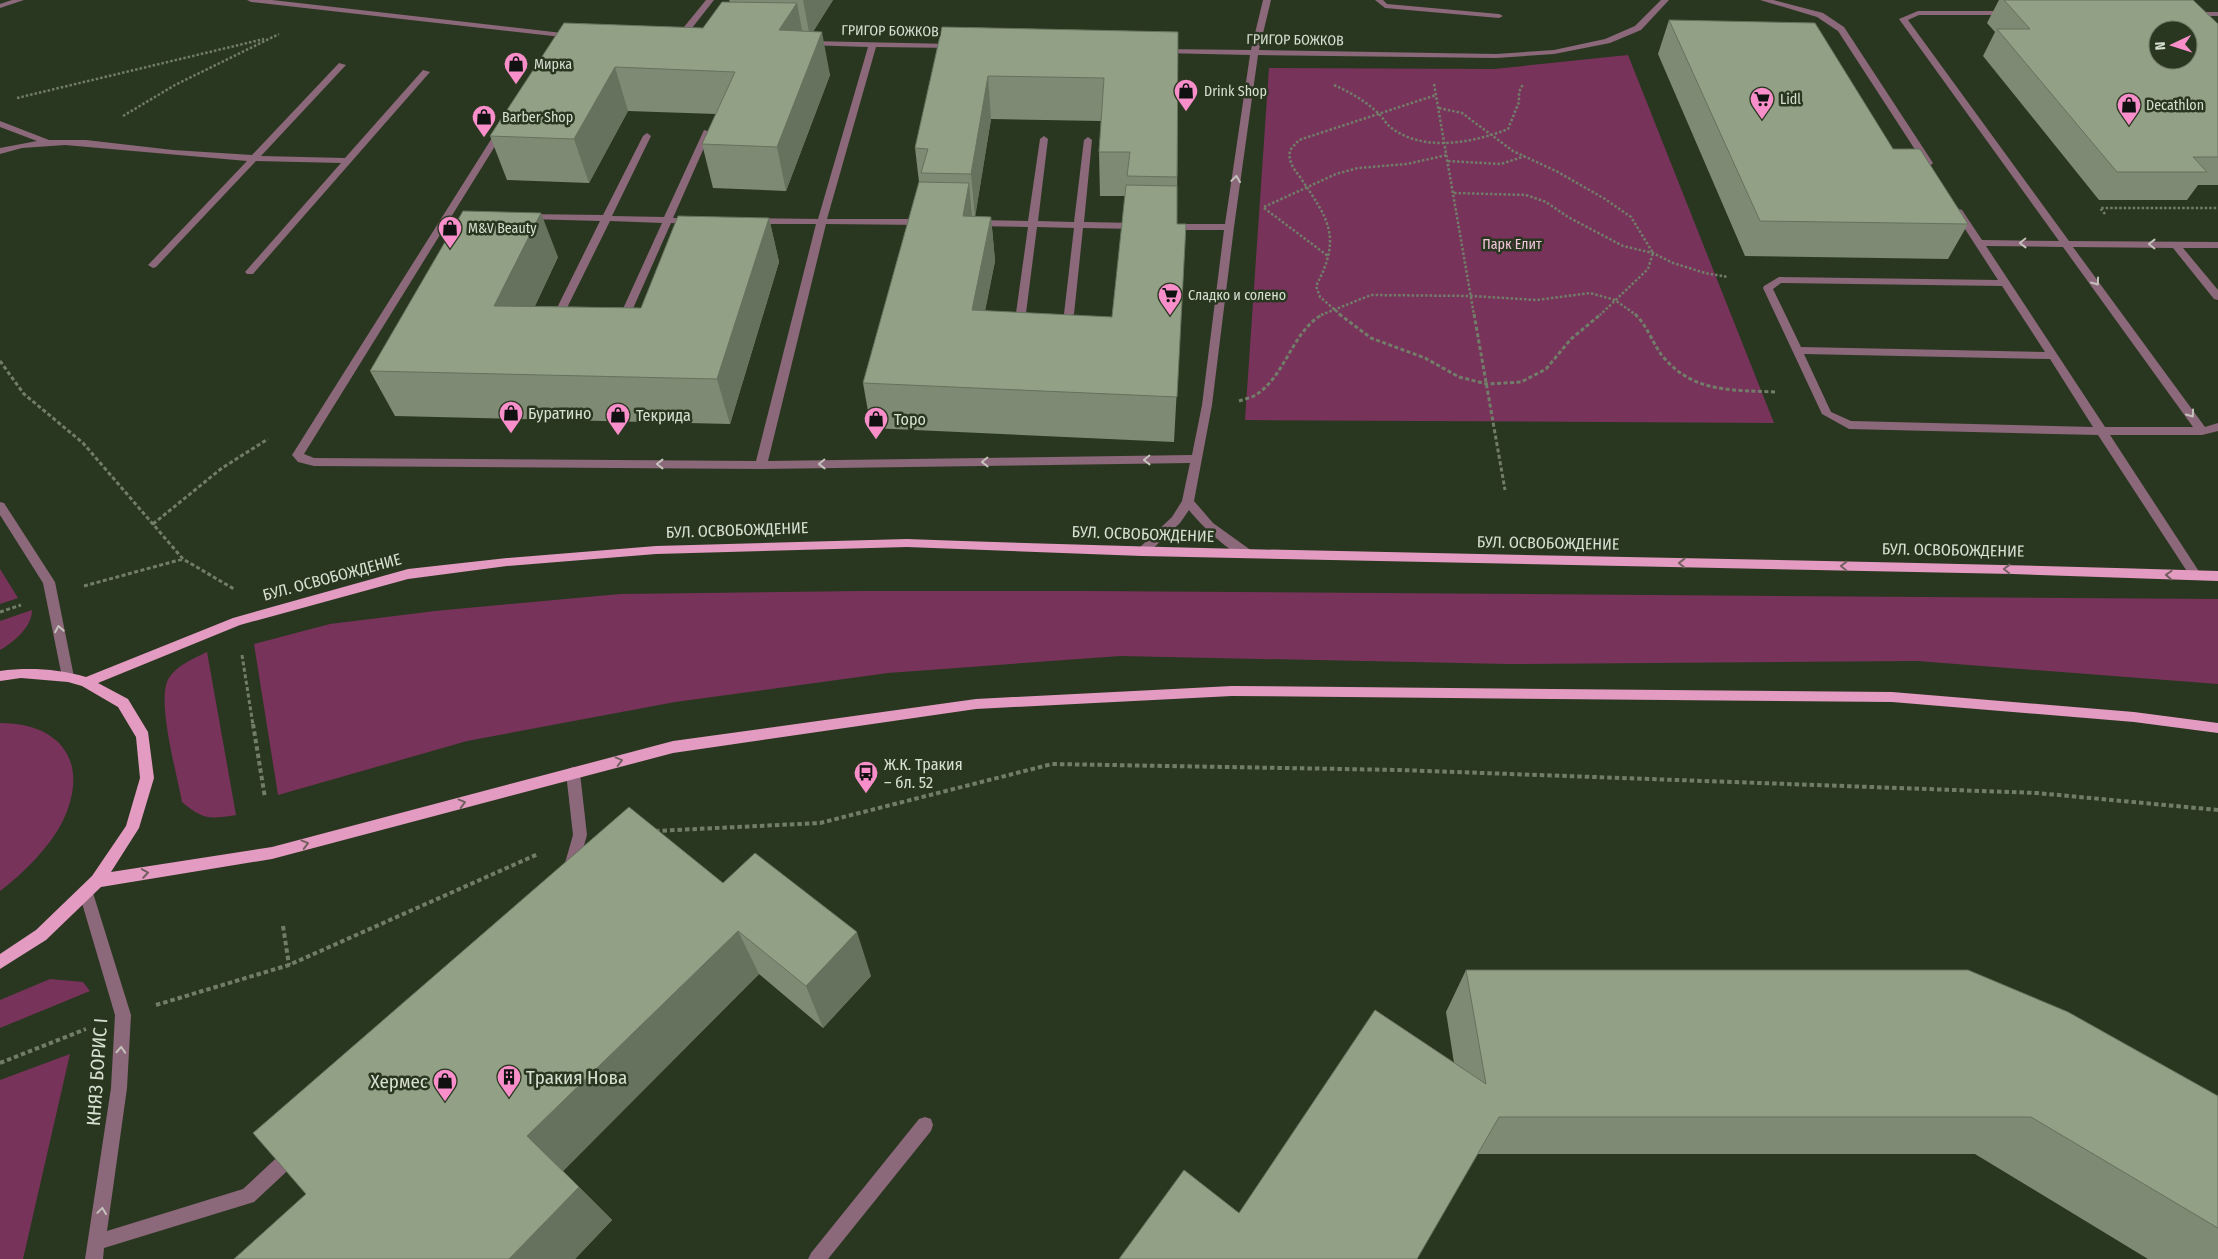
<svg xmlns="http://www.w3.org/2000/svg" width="2218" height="1259" font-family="'Fira Sans Condensed',sans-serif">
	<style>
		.green { fill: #77335a }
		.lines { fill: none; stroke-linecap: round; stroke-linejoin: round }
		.path-far2 { stroke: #727d69; stroke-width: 2.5; stroke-dasharray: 2.5 2; stroke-linecap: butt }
		.path-far1 { stroke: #727d69; stroke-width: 3; stroke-dasharray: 4 2.5; stroke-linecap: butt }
		.path { stroke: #727d69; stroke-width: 4; stroke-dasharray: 4.5 3; stroke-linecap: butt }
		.minor { fill: #8b687a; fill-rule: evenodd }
		.major { fill: #e39bc1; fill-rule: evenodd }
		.wall { fill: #7e8a73; fill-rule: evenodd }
		.shaded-wall { fill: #66715e }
		.building { fill: #92a186; stroke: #66715e; fill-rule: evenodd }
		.oneway { stroke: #c5c2bc }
		.oneway2 { stroke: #745f60 }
		.labels { text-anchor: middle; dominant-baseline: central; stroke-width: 5; stroke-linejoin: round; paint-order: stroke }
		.far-street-label { font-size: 14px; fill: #d8e0d2; stroke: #2a3720 }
		.far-poi-label { font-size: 14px; fill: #d8e0d2; stroke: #2a3720; text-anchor: start }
		.far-park-label { font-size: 14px; fill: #f3c6dd; stroke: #2a3720 }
		.poi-label { font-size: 16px; fill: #d8e0d2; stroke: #2a3720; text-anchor: start }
		.street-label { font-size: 16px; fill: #d8e0d2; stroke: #2a3720 }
		.near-street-label { font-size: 19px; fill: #d8e0d2; stroke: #2a3720 }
		.near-poi-label { font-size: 19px; fill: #d8e0d2; stroke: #2a3720; text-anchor: start }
	</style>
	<rect width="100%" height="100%" fill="#2a3720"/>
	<path class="green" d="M 1628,55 L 1774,423 L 1245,420 L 1269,68 L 1494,69 Z
		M 0,569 L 18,598 L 0,604 Z
		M 862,591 L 1086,591 L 2218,599 L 2218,684 L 1917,661 L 1509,664 L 1120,656 L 888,673 L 675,702 L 467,741 L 278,795 L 254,644 L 330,624 L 435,611 L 620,594 Z
		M 32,610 C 32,627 14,642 0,650 L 0,621 Z
		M 207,652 L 236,815 C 210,819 203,820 182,802 C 177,774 158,707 167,682 C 173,667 193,659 207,652 Z
		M 0,723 C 59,723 89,760 65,816 C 54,843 23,874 0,891 Z
		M 50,979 L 83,982 L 90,991 L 0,1028 L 0,1000 Z
		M 70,1054 L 23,1259 L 0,1259 L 0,1080 Z"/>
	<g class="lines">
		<path class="path-far2" d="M 1434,84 L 1474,315
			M 1334,85 C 1350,92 1367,102 1379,114 C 1383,118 1386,123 1389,126 C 1421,153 1473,143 1508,129 L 1519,102 L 1519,92 L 1523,84
			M 17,98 L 264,39
			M 1439,108 L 1462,113 L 1513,151 L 1558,172 L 1605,199 L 1631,217 L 1653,253 L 1648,269 L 1600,315
			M 123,116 L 175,85 L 279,34
			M 1448,161 L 1501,164 L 1525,156
			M 1454,193 L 1526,195 L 1546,202 L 1568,217 L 1623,246 L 1653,253 L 1673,263 L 1705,273 L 1728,277
			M 1264,207 L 1336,174 L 1358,168 L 1407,164 L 1447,155
			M 1264,208 L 1328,256
			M 2105,214 L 2100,208 L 2218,208
			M 1321,315 L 1371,295 L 1472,296 L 1537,300 L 1590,293 L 1615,300 L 1636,315
			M 1341,315 L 1320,297 L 1316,286 C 1342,237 1329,220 1300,177 C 1293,168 1288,161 1290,150 L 1299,140 L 1436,95"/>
		<path class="path-far1" d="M 1339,314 L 1371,338 L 1425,358 L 1459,377 L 1487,384 L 1521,382 L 1546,369 L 1571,339 L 1601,314
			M 1474,314 L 1505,490
			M 1635,314 C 1650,329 1653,346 1665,359 C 1695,393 1734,390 1776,392
			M 0,361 L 24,394 L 83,443 L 183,559 L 234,589
			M 1239,401 C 1244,399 1250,398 1254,396 C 1286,377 1291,332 1323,314
			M 153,524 L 222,468 L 268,439
			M 84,586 L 183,559
			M 0,612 L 21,605
			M 242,655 L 253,725"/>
		<path class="path" d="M 253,724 L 265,798
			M 655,831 L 820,823 L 1052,764 L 1400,770 L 2037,793 L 2218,810
			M 283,926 L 289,965
			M 156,1005 L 289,965 L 538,854
			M 0,1063 L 86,1029"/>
		<path class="minor" d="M 12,0 L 24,0 L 0,8 L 0,4 Z
			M 247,0 L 272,0 L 571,34 L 575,36 L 571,38 L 251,2 Z
			M 706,0 L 714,0 L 681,42 L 675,42 L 675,38 Z
			M 1263,0 L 1271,0 L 1259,50 L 1496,54 L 1554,50 L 1605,39 L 1635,26 L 1661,0 L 1669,0 L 1641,30 L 1610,43 L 1554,54 L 1496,58 L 1258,55 L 1234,227 L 1212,405 L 1194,501 L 1213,523 L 1252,551 L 1254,554 L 1252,557 C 1237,562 1198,522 1189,510 L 1180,523 L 1146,555 L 1138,555 L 1136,552 L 1138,549 L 1172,517 L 1182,501 L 1190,463 L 761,469 L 314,466 L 298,462 L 292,455 L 497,130 L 501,127 L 505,130 L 304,454 L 314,458 L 756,461 L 816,224 L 752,224 L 747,221 L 752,218 L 818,219 L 868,47 L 806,45 L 805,43 L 809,41 L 954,44 L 958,46 L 954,48 L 876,47 L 827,219 L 925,219 L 930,222 L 925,225 L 826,224 L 768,461 L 1192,455 L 1202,405 L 1224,230 L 1170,230 L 1165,227 L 1170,224 L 1225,224 L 1250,55 L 1161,53 L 1157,51 L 1161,49 L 1251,50 Z
			M 1375,0 L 1383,0 L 1387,4 L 1499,14 L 1503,16 L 1499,18 L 1385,8 Z
			M 1760,0 L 1773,0 L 1823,13 L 1844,27 L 1933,163 L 1931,165 L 1925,165 L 1838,31 L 1817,17 Z
			M 1918,11 L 2009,11 L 2013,13 L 2009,15 L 1919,15 L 1908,20 L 2069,241 L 2218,242 L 2218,248 L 2183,248 L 2218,290 L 2218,300 L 2214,299 L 2173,248 L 2073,247 L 2205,427 L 2218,423 L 2218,431 L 2202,435 L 2110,435 L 2200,573 L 2202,576 L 2200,579 L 2192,579 L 2098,435 L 1849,429 L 1822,414 L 1763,288 L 1764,286 L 1779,277 L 1998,280 L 1954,212 L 1959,209 L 1962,210 L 1982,240 L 2059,241 L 1899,19 ZM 1986,246 L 2063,247 L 2193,427 L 2105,427 ZM 1781,283 L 2002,286 L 2045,352 L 1801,347 L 1773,289 ZM 1804,354 L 2050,359 L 2093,427 L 1851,421 L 1831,412 Z
			M 2188,12 L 2218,12 L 2218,16 L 2188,16 Z
			M 339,63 L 346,65 L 261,156 L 345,158 L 423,70 L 430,72 L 253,274 L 247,274 L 245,272 L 341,163 L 256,161 L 156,267 L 153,268 L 148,265 L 150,263 L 247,161 L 65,145 L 22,148 L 0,154 L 0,148 L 37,141 L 0,127 L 0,121 L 49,140 L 86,140 L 173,150 L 252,155 Z
			M 704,130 L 711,132 L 673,218 L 692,218 L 697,221 L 692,224 L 671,223 L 631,313 L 623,313 L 622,311 L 662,223 L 610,221 L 563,316 L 558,319 L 554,318 L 553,316 L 600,221 L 527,219 L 522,216 L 524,214 L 603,215 L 643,136 L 647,133 L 651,136 L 612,216 L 664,217 Z
			M 1044,136 L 1048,139 L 1038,221 L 1074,222 L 1084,140 L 1088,137 L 1092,140 L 1084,222 L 1137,223 L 1142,226 L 1137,229 L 1083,228 L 1074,314 L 1069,317 L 1064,314 L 1074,228 L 1037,227 L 1026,313 L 1021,316 L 1016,313 L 1028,227 L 975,226 L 970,223 L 975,220 L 1028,221 L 1040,139 Z
			M 0,502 L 4,503 L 55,582 L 74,677 L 73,681 L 63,681 L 62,677 L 43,583 L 0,515 Z
			M 573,767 L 578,769 L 580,773 L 587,835 L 577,870 L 575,874 L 570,876 L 565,874 L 563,870 L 573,835 L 566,773 L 568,769 Z
			M 86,886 L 91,888 L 93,893 L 131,1015 L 127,1088 L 107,1231 L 243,1189 L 286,1149 L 292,1147 L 298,1149 L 300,1155 L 298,1161 L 254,1202 L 104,1248 L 103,1259 L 85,1259 L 111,1088 L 115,1015 L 79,893 L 81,888 Z
			M 925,1117 L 931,1119 L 933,1125 L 931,1131 L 828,1259 L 808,1259 L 811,1253 L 919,1119 Z"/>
		<path class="major" d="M 907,539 C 1344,555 1781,557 2218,571 L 2218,581 L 2013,574 L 1142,556 L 907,547 L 656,554 L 507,566 L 408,579 L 240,625 L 98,683 L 128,699 L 148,732 L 154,778 L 139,828 L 111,872 L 272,847 L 673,741 L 976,699 L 1232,686 L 1892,692 L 2134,712 L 2218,723 L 2218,733 L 2134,722 L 1892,702 L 1232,696 L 976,709 L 673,753 L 272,859 L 101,887 L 46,940 L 0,969 L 0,954 L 36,930 L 92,876 L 126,826 L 140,778 L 136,737 L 118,707 L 82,686 L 68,682 L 21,678 L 0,681 L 0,671 C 29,667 58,669 86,677 L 233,618 L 408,569 L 507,558 L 656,546 Z"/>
	</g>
	<path class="wall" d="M 729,0 L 833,0 L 813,31 L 830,75 L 786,191 L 713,188 L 702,144 L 716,114 L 628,111 L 589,183 L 507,180 L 490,136 L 564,23 L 703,28 L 730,2 Z
		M 1999,0 L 2193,0 L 2218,24 L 2218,185 L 2198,185 L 2187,200 L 2099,200 L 1983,56 L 1995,32 L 1987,23 Z
		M 1669,20 L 1893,149 L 1968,224 L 1948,259 L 1745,256 L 1658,54 Z
		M 942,27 L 1178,32 L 1177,224 L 1186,224 L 1174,442 L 871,428 L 863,383 L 919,182 L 915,148 ZM 991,119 L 1101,121 L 1099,152 L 1100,196 L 1125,196 L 1112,317 L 985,311 L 995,261 L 991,217 L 975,216 Z
		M 769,218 L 779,262 L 730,424 L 395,416 L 370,371 L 558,257 L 535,306 L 641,308 Z
		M 723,883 L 871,976 L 823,1028 L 759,974 L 563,1171 L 612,1220 L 575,1259 L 234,1259 Z
		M 1466,970 L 2218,1096 L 2218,1259 L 2148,1259 L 1975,1154 L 1478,1154 L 1239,1213 L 1454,1063 L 1446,1012 Z"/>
	<path class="shaded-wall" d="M 803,0 L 833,0 L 810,37 Z
		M 797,3 L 805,46 L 779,30 Z
		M 822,32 L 830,75 L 786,191 L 777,147 Z
		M 615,67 L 628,111 L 589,183 L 574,139 Z
		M 988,76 L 991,119 L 975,218 L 971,174 Z
		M 969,183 L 973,227 L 963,216 Z
		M 541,213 L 558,257 L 514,350 L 494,306 Z
		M 991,217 L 995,261 L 976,355 L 972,310 Z
		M 769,218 L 779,262 L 730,424 L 717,379 Z
		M 738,931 L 759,974 L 562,1172 L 527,1136 Z
		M 857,932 L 871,976 L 823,1028 L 806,986 Z
		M 579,1187 L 612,1220 L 575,1259 L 509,1259 Z"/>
	<path class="building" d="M 2004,0 L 2193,0 L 2218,24 L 2218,157 L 2193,157 L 2207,172 L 2117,172 L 1997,29 L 2030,29 ZM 2158,30 L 2188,30 L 2188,60 L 2158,60 Z
		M 722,2 L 797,3 L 779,30 L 822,32 L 777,147 L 702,144 L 735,72 L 615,67 L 574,139 L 490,136 L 564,23 L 703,28 Z
		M 1669,20 L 1815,23 L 1893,149 L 1920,149 L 1968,224 L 1760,221 Z
		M 942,27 L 1178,32 L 1177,177 L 1127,176 L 1130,152 L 1099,152 L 1104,78 L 988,76 L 971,174 L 921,173 L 928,149 L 915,148 Z
		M 919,182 L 969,183 L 963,216 L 991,217 L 972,310 L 1112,317 L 1126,185 L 1177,186 L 1177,224 L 1186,224 L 1177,397 L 863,383 Z
		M 463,211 L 541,213 L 494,306 L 641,308 L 678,216 L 769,218 L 717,379 L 370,371 Z
		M 629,807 L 723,883 L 755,853 L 857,932 L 806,986 L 738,931 L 527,1136 L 579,1187 L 509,1259 L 234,1259 L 306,1194 L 253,1133 Z
		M 1466,970 L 1968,970 L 2068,1012 L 2218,1096 L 2218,1228 L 2031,1117 L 1499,1117 L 1417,1259 L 1119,1259 L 1184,1170 L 1239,1213 L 1375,1010 L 1486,1084 Z"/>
	<defs><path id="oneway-chevron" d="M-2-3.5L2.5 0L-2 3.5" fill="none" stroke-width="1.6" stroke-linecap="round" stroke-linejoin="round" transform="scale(1.25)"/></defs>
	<g class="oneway">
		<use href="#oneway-chevron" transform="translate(1236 179) rotate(-82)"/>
		<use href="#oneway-chevron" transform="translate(2023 243) rotate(179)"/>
		<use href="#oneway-chevron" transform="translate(2152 244) rotate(-179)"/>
		<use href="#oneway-chevron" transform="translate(2096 282) rotate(54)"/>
		<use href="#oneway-chevron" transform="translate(2191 414) rotate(54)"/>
		<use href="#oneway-chevron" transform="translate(1147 460) rotate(179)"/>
		<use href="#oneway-chevron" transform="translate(985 462) rotate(179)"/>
		<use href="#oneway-chevron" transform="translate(660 464) rotate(-180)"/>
		<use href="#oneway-chevron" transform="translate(822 464) rotate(179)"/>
		<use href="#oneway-chevron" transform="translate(59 629) rotate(-100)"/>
		<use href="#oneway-chevron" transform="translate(121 1050) rotate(-87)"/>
		<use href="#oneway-chevron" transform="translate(102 1211) rotate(-82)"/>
	</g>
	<g class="oneway2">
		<use href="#oneway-chevron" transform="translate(1682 563) rotate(-179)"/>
		<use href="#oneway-chevron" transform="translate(1844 566) rotate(-179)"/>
		<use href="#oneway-chevron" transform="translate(2007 569) rotate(-179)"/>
		<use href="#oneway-chevron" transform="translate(2169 575) rotate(-178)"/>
		<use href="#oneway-chevron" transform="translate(619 761) rotate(-15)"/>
		<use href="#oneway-chevron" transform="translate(462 803) rotate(-15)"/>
		<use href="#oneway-chevron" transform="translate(305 844) rotate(-15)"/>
		<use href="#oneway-chevron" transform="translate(145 873) rotate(-9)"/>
	</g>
	<defs>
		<symbol id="shop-pin" viewBox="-11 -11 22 30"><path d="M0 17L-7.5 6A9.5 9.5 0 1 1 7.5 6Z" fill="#f98fca" stroke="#2a3720"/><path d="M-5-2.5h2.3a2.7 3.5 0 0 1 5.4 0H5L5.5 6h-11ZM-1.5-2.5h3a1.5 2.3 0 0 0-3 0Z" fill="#111"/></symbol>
		<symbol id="supermarket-pin" viewBox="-11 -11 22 30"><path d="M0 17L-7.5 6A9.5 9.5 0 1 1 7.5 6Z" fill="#f98fca" stroke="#2a3720"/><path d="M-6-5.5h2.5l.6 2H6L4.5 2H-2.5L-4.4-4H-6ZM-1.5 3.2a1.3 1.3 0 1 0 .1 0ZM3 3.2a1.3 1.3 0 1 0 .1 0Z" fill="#111"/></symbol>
		<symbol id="bus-pin" viewBox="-11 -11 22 30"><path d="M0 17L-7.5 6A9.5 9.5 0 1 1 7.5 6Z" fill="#f98fca" stroke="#2a3720"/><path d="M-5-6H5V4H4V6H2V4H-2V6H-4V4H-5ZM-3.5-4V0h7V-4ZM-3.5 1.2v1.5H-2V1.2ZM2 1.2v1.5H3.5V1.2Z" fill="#111"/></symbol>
		<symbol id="building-pin" viewBox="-11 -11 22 30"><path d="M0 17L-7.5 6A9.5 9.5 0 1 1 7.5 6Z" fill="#f98fca" stroke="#2a3720"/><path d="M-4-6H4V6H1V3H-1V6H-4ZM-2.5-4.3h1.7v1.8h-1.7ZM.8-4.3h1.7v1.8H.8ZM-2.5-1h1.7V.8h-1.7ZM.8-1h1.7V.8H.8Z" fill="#111"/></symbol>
	</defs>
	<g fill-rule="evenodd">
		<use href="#shop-pin" x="502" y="50" width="28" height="38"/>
		<use href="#shop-pin" x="1172" y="77" width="28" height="38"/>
		<use href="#supermarket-pin" x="1748" y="85" width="28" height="38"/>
		<use href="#shop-pin" x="2115" y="91" width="28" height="38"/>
		<use href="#shop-pin" x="470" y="103" width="28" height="38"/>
		<use href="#shop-pin" x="436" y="214" width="28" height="38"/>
		<use href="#supermarket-pin" x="1156" y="281" width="28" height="38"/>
		<use href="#shop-pin" x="497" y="399" width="28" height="38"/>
		<use href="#shop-pin" x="604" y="401" width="28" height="38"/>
		<use href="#shop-pin" x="862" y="405" width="28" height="38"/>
		<use href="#bus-pin" x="852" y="759" width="28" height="38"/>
		<use href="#building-pin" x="495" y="1063" width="28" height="38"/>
		<use href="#shop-pin" x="431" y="1067" width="28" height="38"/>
	</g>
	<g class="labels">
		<g class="far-street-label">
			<text transform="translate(890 31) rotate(1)">ГРИГОР БОЖКОВ</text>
			<text transform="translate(1295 40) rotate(1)">ГРИГОР БОЖКОВ</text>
		</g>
		<g class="far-poi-label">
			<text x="534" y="64">Мирка</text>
			<text x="1204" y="91">Drink Shop</text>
			<text x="1780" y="99">Lidl</text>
			<text x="2146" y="105">Decathlon</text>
			<text x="502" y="117">Barber Shop</text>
			<text x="468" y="228">M&amp;V Beauty</text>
			<text x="1188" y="295">Сладко и солено</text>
		</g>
		<g class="far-park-label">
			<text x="1512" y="244">Парк Елит</text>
		</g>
		<g class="poi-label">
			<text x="528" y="413">Буратино</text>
			<text x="636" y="415">Текрида</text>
			<text x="894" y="419">Торо</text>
			<text x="884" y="764">Ж.К. Тракия<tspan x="884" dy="18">– бл. 52</tspan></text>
		</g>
		<g class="street-label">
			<text transform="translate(737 530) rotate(-2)">БУЛ. ОСВОБОЖДЕНИЕ</text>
			<text transform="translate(1143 534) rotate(2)">БУЛ. ОСВОБОЖДЕНИЕ</text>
			<text transform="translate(1548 543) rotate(1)">БУЛ. ОСВОБОЖДЕНИЕ</text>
			<text transform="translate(1953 550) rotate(1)">БУЛ. ОСВОБОЖДЕНИЕ</text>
			<text transform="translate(332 577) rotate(-15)">БУЛ. ОСВОБОЖДЕНИЕ</text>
		</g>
		<g class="near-street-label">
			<text transform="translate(97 1072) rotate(-86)">КНЯЗ БОРИС I</text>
		</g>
		<g class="near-poi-label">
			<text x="526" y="1077">Тракия Нова</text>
			<text x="428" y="1081" text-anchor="end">Хермес</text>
		</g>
	</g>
	<g transform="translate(2173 45) rotate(266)"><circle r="24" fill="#2a3720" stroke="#707b67"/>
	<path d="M0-4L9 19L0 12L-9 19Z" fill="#f98fca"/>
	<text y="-8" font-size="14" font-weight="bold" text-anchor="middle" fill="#d8e0d2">N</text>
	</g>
</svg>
